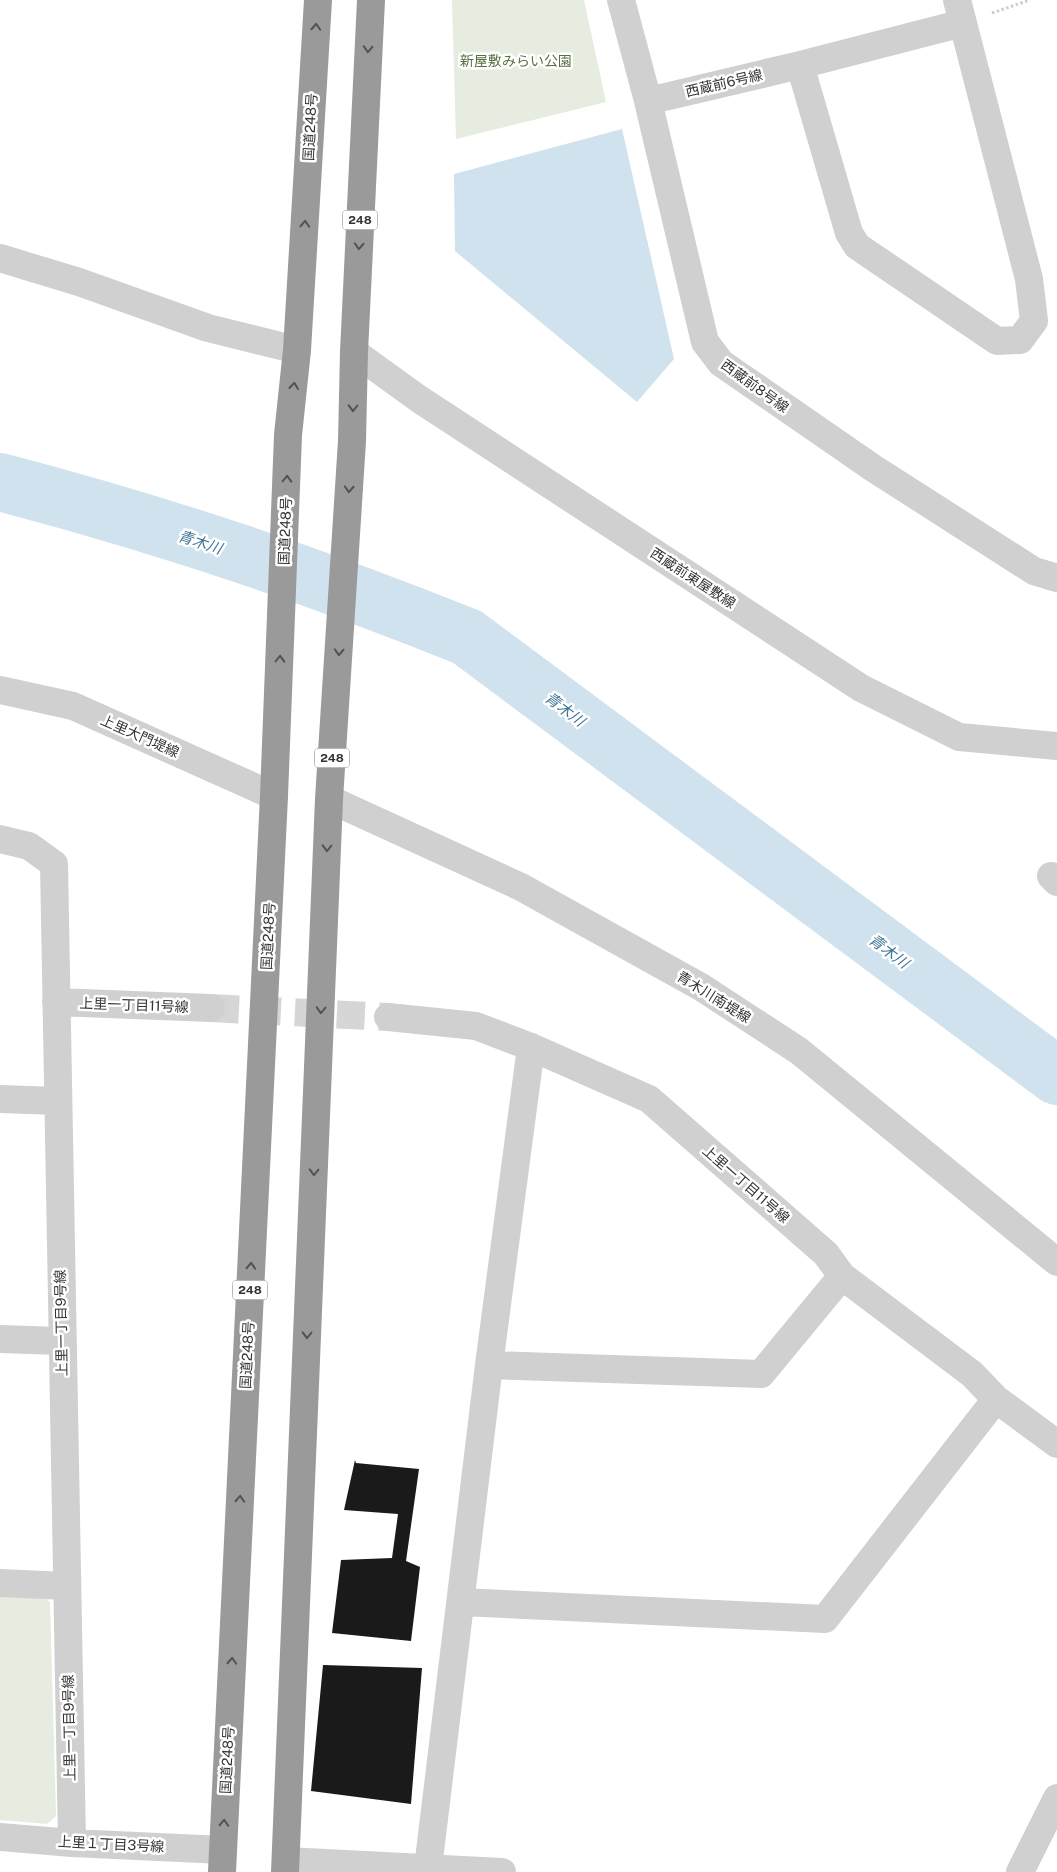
<svg xmlns="http://www.w3.org/2000/svg" width="1057" height="1872" font-family="'Public Sans','Noto Sans JP',sans-serif">
	<style>
		.green { fill: #e6ecdf }
		.water { fill: #cfe2ee }
		.lines { fill: none; stroke-linecap: round; stroke-linejoin: round }
		.river { stroke: #cfe2ee; stroke-width: 58 }
		.building { fill: #1a1a1a }
		.minor-tunnel { stroke: #d6d6d6; stroke-width: 28; stroke-dasharray: 28 14; stroke-linecap: butt }
		.path { stroke: #cdcdcd; stroke-width: 3; stroke-dasharray: 2.5 2.5; stroke-linecap: butt }
		.minor { stroke: #d0d0d0; stroke-width: 28 }
		.highway { stroke: #9a9a9a; stroke-width: 28 }
		.oneway { stroke: #525252 }
		.labels { text-anchor: middle; dominant-baseline: central; stroke-width: 5; stroke-linejoin: round; paint-order: stroke }
		.shield { fill: #fff; stroke: #707070; stroke-width: 1 }
		.shield-label { font-size: 12px; font-weight: bold; fill: #333 }
		.park-label { font-size: 14px; fill: #56703f; stroke: #fff }
		.street-label { font-size: 14px; fill: #333; stroke: #fff }
		.water-label { font-size: 15px; font-style: italic; fill: #3f7597; stroke: #fff }
	</style>
	<rect width="100%" height="100%" fill="#fff"/>
	<path class="green" d="M 452,0 L 584,0 L 606,102 L 456,139 Z
		M 0,1592 L 39,1593 L 50,1602 L 56,1816 L 47,1824 L 0,1820 Z"/>
	<path class="water" d="M 622,129 L 674,359 L 637,402 L 455,251 L 454,174 Z"/>
	<g class="lines">
		<path class="river" d="M 0,482 C 157,523 316,576 467,637 L 1057,1076"/>
	</g>
	<path class="building" d="M 355,1460 L 356,1463 L 419,1469 L 406,1561 L 420,1567 L 411,1641 L 332,1633 L 341,1560 L 392,1558 L 398,1514 L 344,1510 Z
		M 323,1665 L 422,1668 L 411,1804 L 311,1791 Z"/>
	<g class="lines">
		<path class="minor-tunnel" d="M 211,1008 L 388,1017"/>
		<path class="path" d="M 992,13 L 1030,0"/>
		<path class="minor" d="M 621,0 L 648,101 L 705,342 L 721,363 L 873,468 L 1034,571 L 1057,578
			M 957,0 L 1029,279 L 1034,321 L 1020,340 L 997,341 L 857,246 L 849,233 L 800,65 L 963,23
			M 648,101 L 800,65
			M 0,258 L 79,282 L 208,328 L 297,350
			M 354,352 L 419,399 L 861,688 L 959,737 L 1057,746
			M 0,690 L 73,706 L 274,796
			M 329,799 L 521,887 L 701,987 L 799,1051 L 1057,1262
			M 0,839 L 29,846 L 54,864 L 72,1843
			M 1051,876 L 1057,882
			M 56,1002 L 211,1008
			M 388,1017 L 476,1026 L 531,1047 L 649,1099 L 826,1254 L 842,1276 L 972,1374 L 996,1399 L 1057,1444
			M 0,1099 L 58,1101
			M 0,1339 L 61,1341
			M 489,1365 L 761,1374 L 842,1276
			M 0,1583 L 66,1586
			M 461,1602 L 825,1619 L 996,1399
			M 0,1837 L 72,1843 L 223,1850
			M 286,1861 L 502,1872
			M 428,1868 L 489,1365 L 531,1047
			M 1020,1872 L 1057,1798"/>
		<path class="highway" d="M 222,1872 L 274,796 L 288,435 L 297,350 L 318,0
			M 285,1872 L 329,799 L 352,441 L 354,352 L 371,0"/>
	</g>
	<defs><path id="oneway-chevron" d="M-2-3.5L2.5 0L-2 3.5" fill="none" stroke-width="1.6" stroke-linecap="round" stroke-linejoin="round" transform="scale(1.25)"/></defs>
	<g class="oneway">
		<use href="#oneway-chevron" transform="translate(316 27) rotate(-87)"/>
		<use href="#oneway-chevron" transform="translate(368 49) rotate(93)"/>
		<use href="#oneway-chevron" transform="translate(305 224) rotate(-87)"/>
		<use href="#oneway-chevron" transform="translate(359 246) rotate(93)"/>
		<use href="#oneway-chevron" transform="translate(294 386) rotate(-84)"/>
		<use href="#oneway-chevron" transform="translate(353 408) rotate(91)"/>
		<use href="#oneway-chevron" transform="translate(287 479) rotate(-88)"/>
		<use href="#oneway-chevron" transform="translate(349 489) rotate(93)"/>
		<use href="#oneway-chevron" transform="translate(339 652) rotate(93)"/>
		<use href="#oneway-chevron" transform="translate(280 659) rotate(-88)"/>
		<use href="#oneway-chevron" transform="translate(327 848) rotate(92)"/>
		<use href="#oneway-chevron" transform="translate(321 1010) rotate(92)"/>
		<use href="#oneway-chevron" transform="translate(314 1172) rotate(92)"/>
		<use href="#oneway-chevron" transform="translate(251 1266) rotate(-87)"/>
		<use href="#oneway-chevron" transform="translate(307 1335) rotate(92)"/>
		<use href="#oneway-chevron" transform="translate(240 1499) rotate(-87)"/>
		<use href="#oneway-chevron" transform="translate(232 1661) rotate(-87)"/>
		<use href="#oneway-chevron" transform="translate(224 1823) rotate(-87)"/>
	</g>
	<g class="labels">
		<g class="shield">
			<rect x="342.5" y="210.5" width="35" height="19" rx="4"/>
			<rect x="314.5" y="748.5" width="35" height="19" rx="4"/>
			<rect x="232.5" y="1280.5" width="35" height="19" rx="4"/>
		</g>
		<g class="shield-label">
			<text x="360" y="220">248</text>
			<text x="332" y="758">248</text>
			<text x="250" y="1290">248</text>
		</g>
		<g class="park-label">
			<text x="516" y="61">新屋敷みらい公園</text>
		</g>
		<g class="street-label">
			<text transform="translate(724 83) rotate(-13)">西蔵前6号線</text>
			<text transform="translate(310 127) rotate(-87)">国道248号</text>
			<text transform="translate(755 386) rotate(36)">西蔵前8号線</text>
			<text transform="translate(285 531) rotate(-88)">国道248号</text>
			<text transform="translate(693 578) rotate(33)">西蔵前東屋敷線</text>
			<text transform="translate(140 736) rotate(24)">上里大門堤線</text>
			<text transform="translate(268 936) rotate(-87)">国道248号</text>
			<text transform="translate(714 997) rotate(32)">青木川南堤線</text>
			<text transform="translate(134 1005) rotate(2)">上里一丁目11号線</text>
			<text transform="translate(746 1184) rotate(41)">上里一丁目11号線</text>
			<text transform="translate(61 1323) rotate(-91)">上里一丁目9号線</text>
			<text transform="translate(247 1355) rotate(-87)">国道248号</text>
			<text transform="translate(69 1728) rotate(-91)">上里一丁目9号線</text>
			<text transform="translate(227 1760) rotate(-87)">国道248号</text>
			<text transform="translate(111 1844) rotate(3)">上里１丁目3号線</text>
		</g>
		<g class="water-label">
			<text transform="translate(200 542) rotate(18)">青木川</text>
			<text transform="translate(565 709) rotate(37)">青木川</text>
			<text transform="translate(889 951) rotate(37)">青木川</text>
		</g>
	</g>
</svg>
